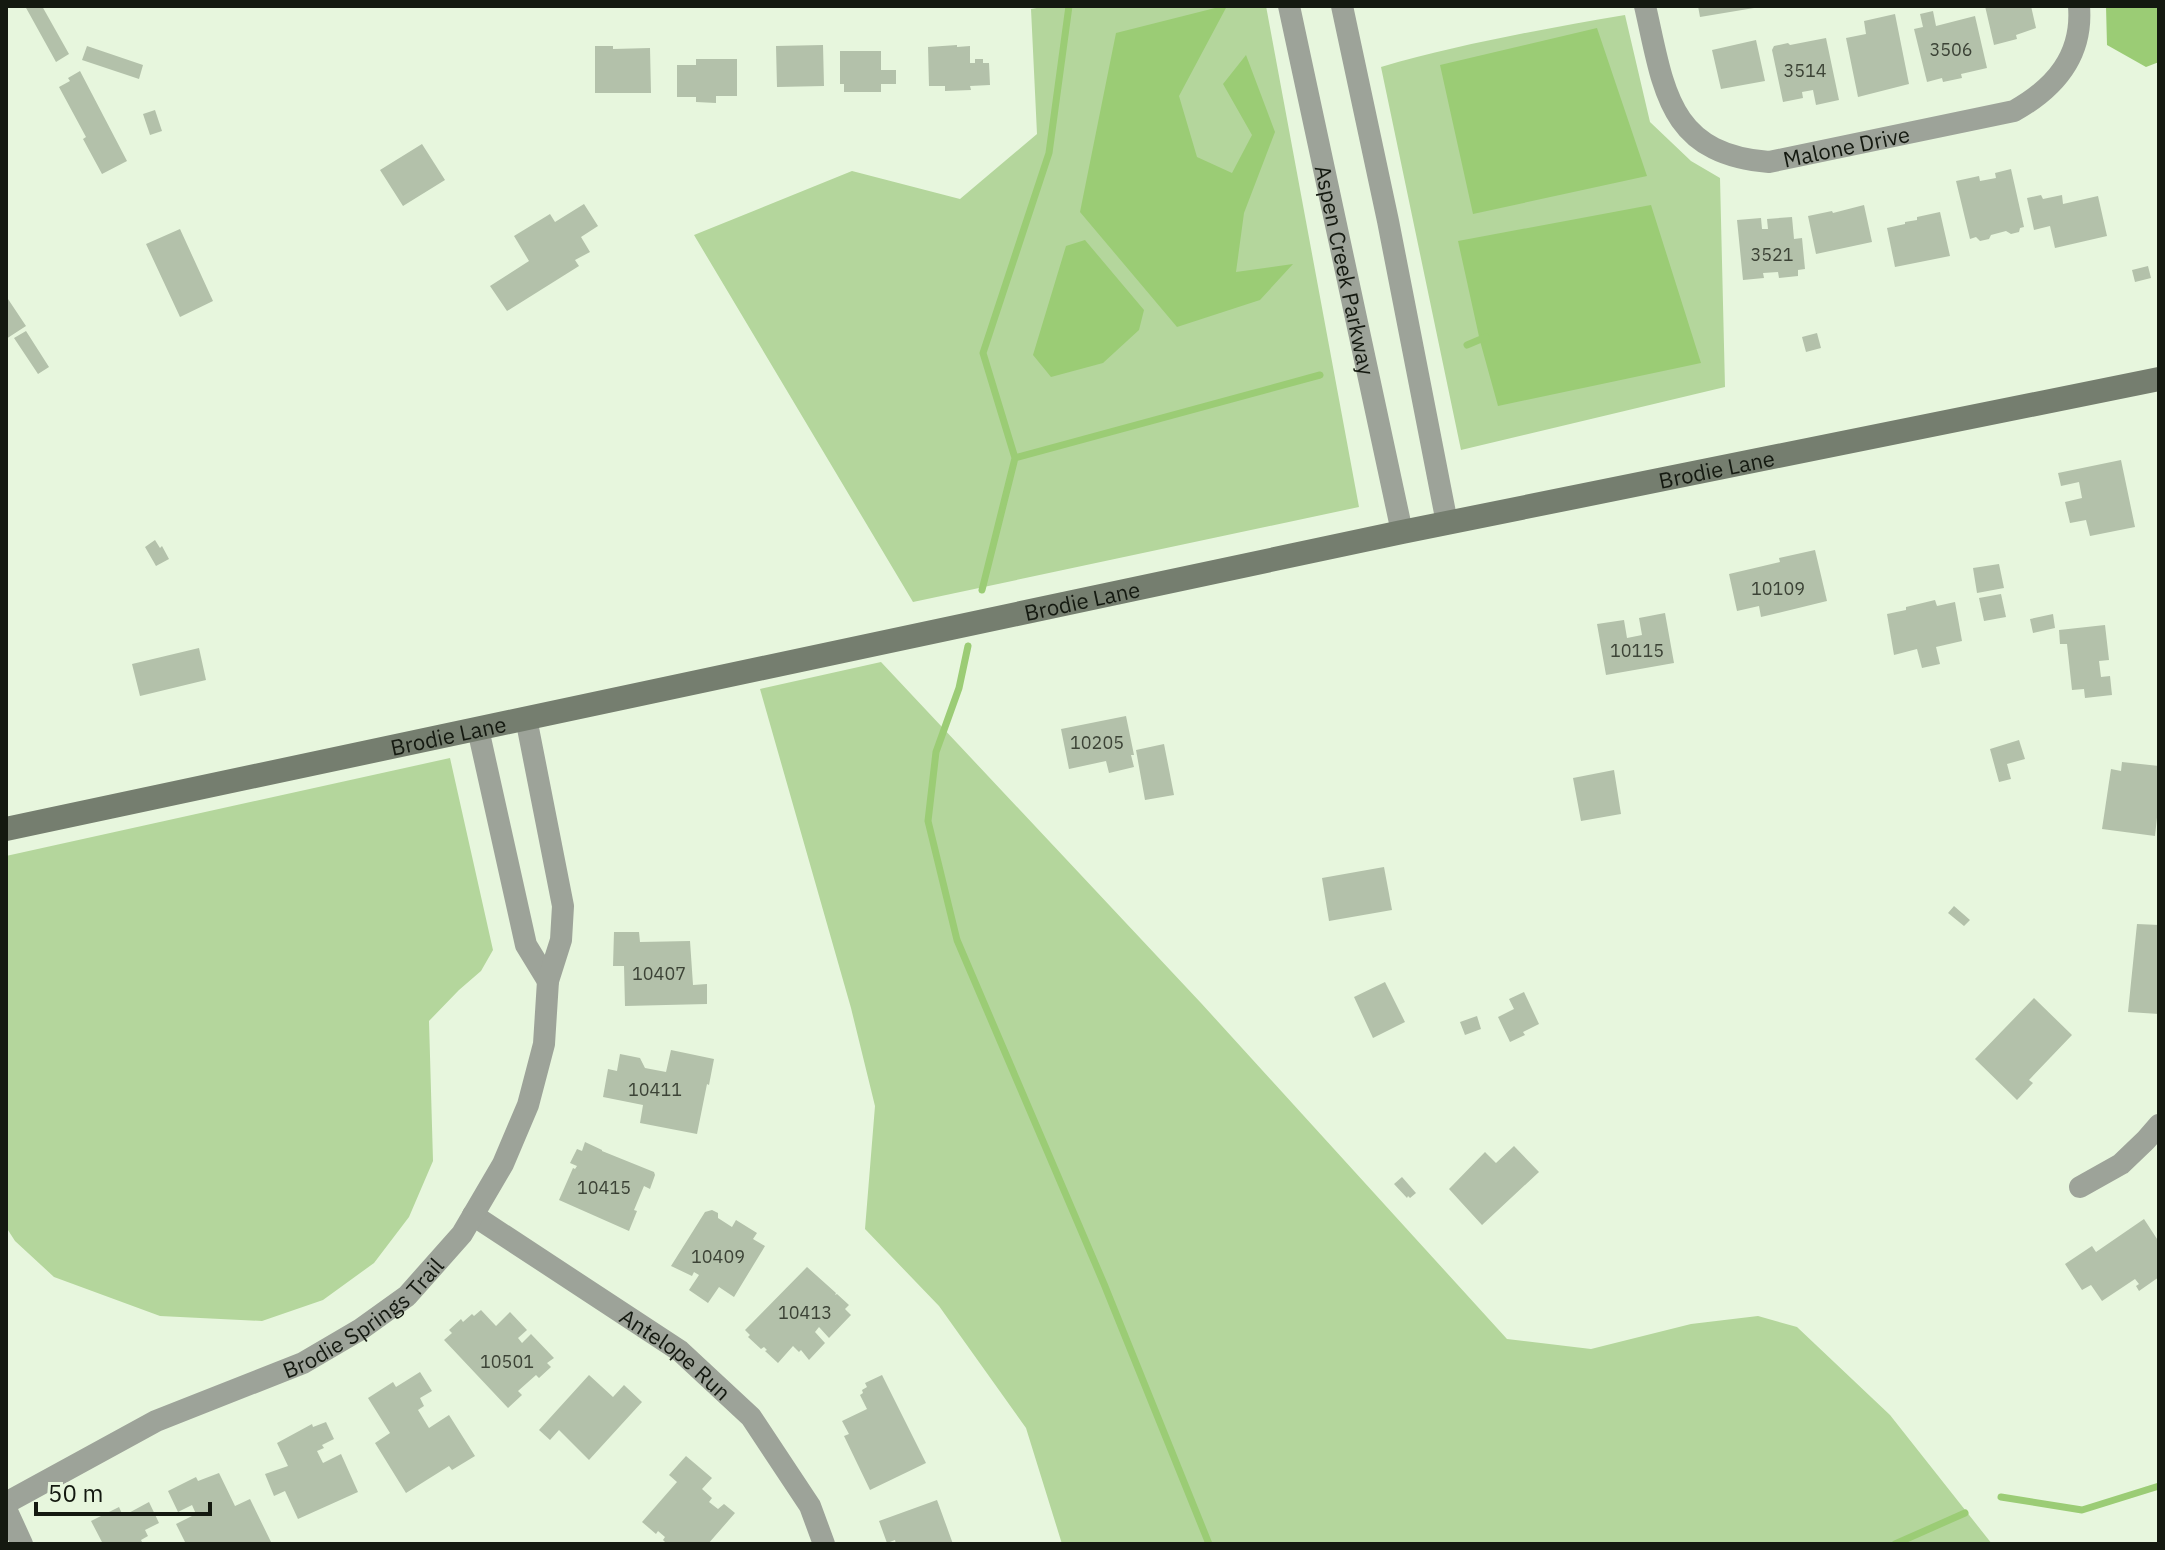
<svg xmlns="http://www.w3.org/2000/svg" width="2165" height="1550" font-family="'IBM Plex Sans',sans-serif">
	<style>
		.green { fill: #b4d69c }
		.water { fill: #9bcc75 }
		.lines { fill: none; stroke-linecap: round; stroke-linejoin: round }
		.stream { stroke: #9bcc75; stroke-width: 7 }
		.building { fill: #b3c1aa }
		.street { stroke: #9da399; stroke-width: 22 }
		.secondary { stroke: #757e6f; stroke-width: 24 }
		.labels { text-anchor: middle; dominant-baseline: central; stroke-width: 6; stroke-linejoin: round; paint-order: stroke }
		.number-label { font-size: 18px; fill: #3c4336 }
		.street-label { font-size: 22px; fill: #141910; stroke: #e7f6dd }
	</style>
	<rect width="100%" height="100%" fill="#e7f6dd"/>
	<path class="green" d="M 1048,6 L 1266,6 L 1359,507 L 913,602 L 694,235 L 852,171 L 960,199 L 1037,134 L 1031,9 Z
		M 1625,15 L 1650,122 L 1691,161 L 1720,178 L 1725,387 L 1461,450 L 1381,67 C 1461,44 1543,29 1625,15 Z
		M 881,662 L 1201,1003 L 1507,1339 L 1591,1349 L 1691,1324 L 1758,1316 L 1797,1327 L 1890,1415 L 1992,1544 L 1062,1544 L 1026,1428 L 939,1306 L 865,1229 L 875,1106 L 851,1008 L 760,689 Z
		M 450,758 L 493,950 L 481,971 L 459,990 L 429,1021 L 433,1161 L 409,1217 L 374,1263 L 323,1300 L 262,1321 L 160,1316 L 54,1277 L 15,1241 L 6,1227 L 6,856 Z"/>
	<path class="water" d="M 1223,6 L 1227,6 L 1179,96 L 1197,157 L 1232,173 L 1252,135 L 1223,84 L 1246,55 L 1275,132 L 1244,213 L 1236,272 L 1293,264 L 1260,300 L 1177,327 L 1080,212 L 1116,33 Z
		M 2106,6 L 2159,6 L 2159,62 L 2146,67 L 2107,45 Z
		M 1597,28 L 1647,176 L 1473,214 L 1440,65 Z
		M 1651,205 L 1701,363 L 1498,406 L 1480,341 L 1458,241 Z
		M 1085,240 L 1144,310 L 1139,330 L 1103,363 L 1051,377 L 1033,355 L 1066,246 Z"/>
	<g class="lines">
		<path class="stream" d="M 1467,345 L 1486,337
			M 1015,458 L 983,353 L 1049,153 L 1069,6
			M 982,590 L 1015,458 L 1320,375
			M 968,646 L 959,688 L 936,752 L 928,821 L 957,940 L 1104,1284 L 1209,1544
			M 2001,1497 L 2082,1510 L 2159,1486
			M 1895,1544 L 1965,1513"/>
	</g>
	<path class="building" d="M 25,6 L 42,6 L 69,54 L 56,62 Z
		M 1698,6 L 1754,6 L 1754,8 L 1700,17 Z
		M 1985,6 L 2031,6 L 2036,28 L 2016,35 L 2017,39 L 1994,45 Z
		M 1933,11 L 1936,26 L 1975,16 L 1987,68 L 1961,74 L 1962,78 L 1943,82 L 1942,78 L 1927,82 L 1914,29 L 1923,27 L 1920,14 Z
		M 1895,14 L 1909,84 L 1858,97 L 1846,38 L 1866,34 L 1864,21 Z
		M 1826,38 L 1839,100 L 1816,105 L 1813,90 L 1802,92 L 1803,98 L 1783,102 L 1772,50 L 1774,46 L 1788,43 L 1790,45 Z
		M 1756,40 L 1765,81 L 1721,89 L 1712,50 Z
		M 823,45 L 824,86 L 777,87 L 776,46 Z
		M 957,45 L 957,47 L 970,46 L 970,63 L 975,63 L 975,59 L 983,59 L 983,63 L 989,63 L 990,85 L 970,86 L 971,90 L 945,91 L 945,86 L 929,86 L 928,47 Z
		M 87,46 L 143,65 L 139,79 L 82,60 Z
		M 595,46 L 613,46 L 613,49 L 650,48 L 651,93 L 595,93 Z
		M 840,51 L 881,51 L 881,70 L 896,70 L 896,84 L 881,84 L 881,92 L 844,92 L 844,84 L 840,84 Z
		M 696,59 L 737,59 L 737,96 L 716,96 L 716,103 L 696,102 L 696,97 L 677,97 L 677,65 L 696,65 Z
		M 80,71 L 127,161 L 102,174 L 83,139 L 86,137 L 59,87 L 70,81 L 68,78 Z
		M 155,110 L 162,131 L 150,135 L 143,114 Z
		M 422,144 L 445,180 L 403,206 L 380,170 Z
		M 2011,169 L 2024,227 L 2020,228 L 2019,232 L 2011,234 L 2006,231 L 1991,235 L 1989,239 L 1980,241 L 1976,237 L 1970,239 L 1956,181 L 1979,176 L 1980,181 L 1996,178 L 1995,173 Z
		M 2041,195 L 2043,199 L 2062,195 L 2063,204 L 2098,196 L 2107,236 L 2055,248 L 2050,226 L 2034,230 L 2027,198 Z
		M 584,204 L 598,226 L 581,237 L 590,252 L 575,260 L 579,266 L 507,311 L 490,286 L 529,261 L 514,236 L 550,214 L 555,222 Z
		M 1864,205 L 1872,242 L 1816,254 L 1808,216 L 1832,211 L 1833,213 Z
		M 1940,212 L 1950,256 L 1895,267 L 1887,228 L 1905,224 L 1905,222 L 1917,220 L 1917,217 Z
		M 1792,217 L 1794,239 L 1802,238 L 1805,269 L 1798,270 L 1798,276 L 1779,278 L 1778,272 L 1763,273 L 1764,278 L 1743,280 L 1737,220 L 1761,218 L 1762,229 L 1768,229 L 1767,219 Z
		M 180,229 L 213,301 L 180,317 L 146,244 Z
		M 2148,266 L 2151,278 L 2135,282 L 2132,270 Z
		M 6,296 L 26,326 L 6,339 Z
		M 26,331 L 49,367 L 38,374 L 14,338 Z
		M 1817,333 L 1821,348 L 1806,352 L 1802,337 Z
		M 2121,460 L 2135,527 L 2090,536 L 2086,520 L 2070,523 L 2065,502 L 2082,498 L 2079,482 L 2061,486 L 2058,473 Z
		M 155,540 L 160,548 L 162,546 L 169,559 L 156,566 L 145,547 Z
		M 1815,550 L 1827,601 L 1761,617 L 1759,606 L 1737,611 L 1729,574 L 1780,562 L 1779,558 Z
		M 1999,564 L 2004,588 L 1977,593 L 1973,568 Z
		M 2001,594 L 2006,617 L 1984,621 L 1979,598 Z
		M 1935,600 L 1937,606 L 1955,602 L 1962,641 L 1936,647 L 1940,664 L 1922,668 L 1917,649 L 1894,655 L 1887,614 L 1906,610 L 1906,607 Z
		M 1665,613 L 1674,663 L 1606,675 L 1597,624 L 1624,620 L 1627,638 L 1642,635 L 1639,618 Z
		M 2053,614 L 2055,628 L 2033,633 L 2030,619 Z
		M 2105,625 L 2109,660 L 2099,661 L 2101,677 L 2110,676 L 2112,695 L 2085,698 L 2084,689 L 2072,690 L 2067,644 L 2060,644 L 2059,630 Z
		M 199,648 L 206,680 L 140,696 L 132,664 Z
		M 1126,716 L 1134,755 L 1131,755 L 1134,767 L 1109,773 L 1106,761 L 1069,769 L 1061,729 Z
		M 2019,740 L 2025,759 L 2007,764 L 2011,779 L 1999,782 L 1990,749 Z
		M 1164,744 L 1174,795 L 1145,800 L 1136,750 Z
		M 2122,762 L 2159,766 L 2159,799 L 2155,836 L 2102,829 L 2111,769 L 2121,771 Z
		M 1614,770 L 1621,814 L 1581,821 L 1573,778 Z
		M 1384,867 L 1392,910 L 1329,921 L 1322,878 Z
		M 1954,906 L 1970,920 L 1964,926 L 1948,913 Z
		M 2137,924 L 2159,925 L 2159,1014 L 2128,1012 Z
		M 614,932 L 639,932 L 640,942 L 690,941 L 693,985 L 707,984 L 707,1004 L 625,1006 L 624,966 L 613,966 Z
		M 1385,982 L 1405,1022 L 1373,1038 L 1354,997 Z
		M 1524,992 L 1539,1024 L 1523,1032 L 1525,1035 L 1510,1042 L 1498,1017 L 1514,1009 L 1509,999 Z
		M 2034,998 L 2072,1035 L 2029,1080 L 2033,1083 L 2017,1100 L 1975,1059 Z
		M 1477,1016 L 1481,1029 L 1465,1035 L 1460,1022 Z
		M 671,1050 L 714,1059 L 709,1085 L 707,1084 L 697,1134 L 640,1123 L 643,1105 L 603,1097 L 608,1069 L 617,1071 L 620,1054 L 640,1058 L 645,1068 L 666,1072 Z
		M 585,1142 L 602,1150 L 602,1151 L 654,1172 L 655,1175 L 650,1189 L 644,1186 L 634,1210 L 637,1211 L 629,1231 L 559,1200 L 573,1168 L 575,1169 L 577,1166 L 570,1163 L 577,1149 L 582,1151 Z
		M 1514,1146 L 1539,1172 L 1482,1225 L 1449,1189 L 1485,1152 L 1496,1163 Z
		M 1402,1177 L 1416,1193 L 1410,1198 L 1408,1196 L 1407,1198 L 1394,1184 Z
		M 712,1210 L 718,1213 L 718,1218 L 732,1227 L 736,1220 L 757,1233 L 753,1239 L 765,1246 L 734,1297 L 719,1287 L 708,1303 L 689,1290 L 699,1275 L 694,1272 L 692,1276 L 671,1266 L 705,1212 Z
		M 2144,1219 L 2159,1242 L 2159,1277 L 2139,1291 L 2136,1286 L 2139,1284 L 2135,1279 L 2102,1301 L 2091,1285 L 2082,1290 L 2065,1264 L 2092,1246 L 2096,1252 Z
		M 807,1267 L 836,1293 L 835,1295 L 837,1294 L 849,1305 L 845,1309 L 851,1315 L 829,1338 L 819,1327 L 815,1332 L 825,1343 L 809,1360 L 801,1350 L 799,1352 L 793,1346 L 778,1363 L 765,1351 L 767,1350 L 764,1347 L 761,1349 L 748,1337 L 750,1335 L 745,1330 Z
		M 481,1310 L 496,1326 L 510,1312 L 527,1330 L 518,1338 L 522,1343 L 531,1334 L 554,1358 L 547,1363 L 551,1367 L 539,1378 L 536,1375 L 518,1391 L 522,1395 L 508,1408 L 444,1340 L 452,1333 L 449,1330 L 461,1319 L 463,1322 L 472,1314 L 474,1316 Z
		M 420,1372 L 432,1391 L 420,1398 L 424,1406 L 418,1410 L 429,1428 L 449,1415 L 475,1456 L 452,1470 L 449,1466 L 406,1493 L 375,1443 L 390,1433 L 368,1398 L 393,1382 L 396,1387 Z
		M 589,1375 L 613,1397 L 624,1385 L 642,1402 L 589,1460 L 559,1430 L 550,1440 L 539,1430 Z
		M 882,1375 L 926,1463 L 870,1490 L 844,1436 L 849,1434 L 842,1421 L 867,1409 L 860,1395 L 863,1393 L 862,1390 L 867,1387 L 865,1383 Z
		M 326,1422 L 334,1439 L 322,1445 L 324,1448 L 317,1451 L 323,1463 L 341,1454 L 358,1492 L 298,1519 L 285,1491 L 274,1496 L 265,1474 L 288,1466 L 277,1443 L 312,1424 L 313,1427 Z
		M 686,1456 L 712,1478 L 702,1489 L 712,1498 L 709,1502 L 718,1509 L 724,1504 L 735,1513 L 708,1544 L 667,1544 L 663,1540 L 665,1537 L 658,1531 L 656,1534 L 642,1522 L 677,1482 L 669,1475 Z
		M 219,1473 L 235,1506 L 250,1499 L 272,1544 L 186,1544 L 176,1524 L 196,1514 L 192,1505 L 178,1512 L 168,1491 L 196,1477 L 198,1481 Z
		M 937,1500 L 953,1544 L 896,1544 L 895,1540 L 887,1543 L 879,1521 Z
		M 149,1502 L 159,1523 L 145,1530 L 148,1536 L 141,1540 L 143,1544 L 103,1544 L 91,1521 L 119,1507 L 123,1516 Z"/>
	<g class="lines">
		<g class="street">
			<path id="s1" d="M 1289,6 L 1402,532"/>
			<path d="M 1342,6 L 1388,221 L 1447,523"/>
			<path id="s2" d="M 1645,6 C 1664,88 1667,154 1769,162 L 2014,111 C 2055,88 2083,56 2079,6"/>
			<path d="M 478,729 L 526,945 L 548,981"/>
			<path d="M 2080,1187 L 2121,1164 L 2146,1140 L 2159,1125"/>
			<path id="s3" d="M 473,1215 L 680,1351 L 751,1417 L 810,1506 L 824,1544"/>
			<path id="s4" d="M 6,1503 L 156,1421 L 303,1363 L 361,1329 L 407,1296 L 462,1234 L 503,1164 L 528,1105 L 544,1044 L 548,981 L 561,940 L 563,906 L 526,718"/>
			<path d="M 6,1509 L 22,1544"/>
		</g>
		<path class="secondary" id="s5" d="M 6,829 L 1402,532 L 2159,379"/>
	</g>
	<g class="labels">
		<g class="number-label">
			<text x="1951" y="49">3506</text>
			<text x="1805" y="70">3514</text>
			<text x="1772" y="254">3521</text>
			<text x="1778" y="588">10109</text>
			<text x="1637" y="650">10115</text>
			<text x="1097" y="742">10205</text>
			<text x="659" y="973">10407</text>
			<text x="655" y="1089">10411</text>
			<text x="604" y="1187">10415</text>
			<text x="718" y="1256">10409</text>
			<text x="805" y="1312">10413</text>
			<text x="507" y="1361">10501</text>
		</g>
		<g class="street-label">
			<text stroke="none"><textPath href="#s2" startOffset="300">Malone Drive</textPath></text>
			<text stroke="none"><textPath href="#s1" startOffset="270">Aspen Creek Parkway</textPath></text>
			<text stroke="none"><textPath href="#s5" startOffset="1748">Brodie Lane</textPath></text>
			<text stroke="none"><textPath href="#s5" startOffset="1100">Brodie Lane</textPath></text>
			<text stroke="none"><textPath href="#s5" startOffset="452">Brodie Lane</textPath></text>
			<text stroke="none"><textPath href="#s4" startOffset="404">Brodie Springs Trail</textPath></text>
			<text stroke="none"><textPath href="#s3" startOffset="246">Antelope Run</textPath></text>
		</g>
	</g>
	<rect width="2165" height="1550" fill="none" stroke="#141910" stroke-width="16"/>
	<path d="M36 1502v12h174v-12" fill="none" stroke="#141910" stroke-width="4"/>
	<text x="48" y="1502" font-size="24" fill="#141910" stroke="#e7f6dd" stroke-width="6" paint-order="stroke">50 m</text>
</svg>
